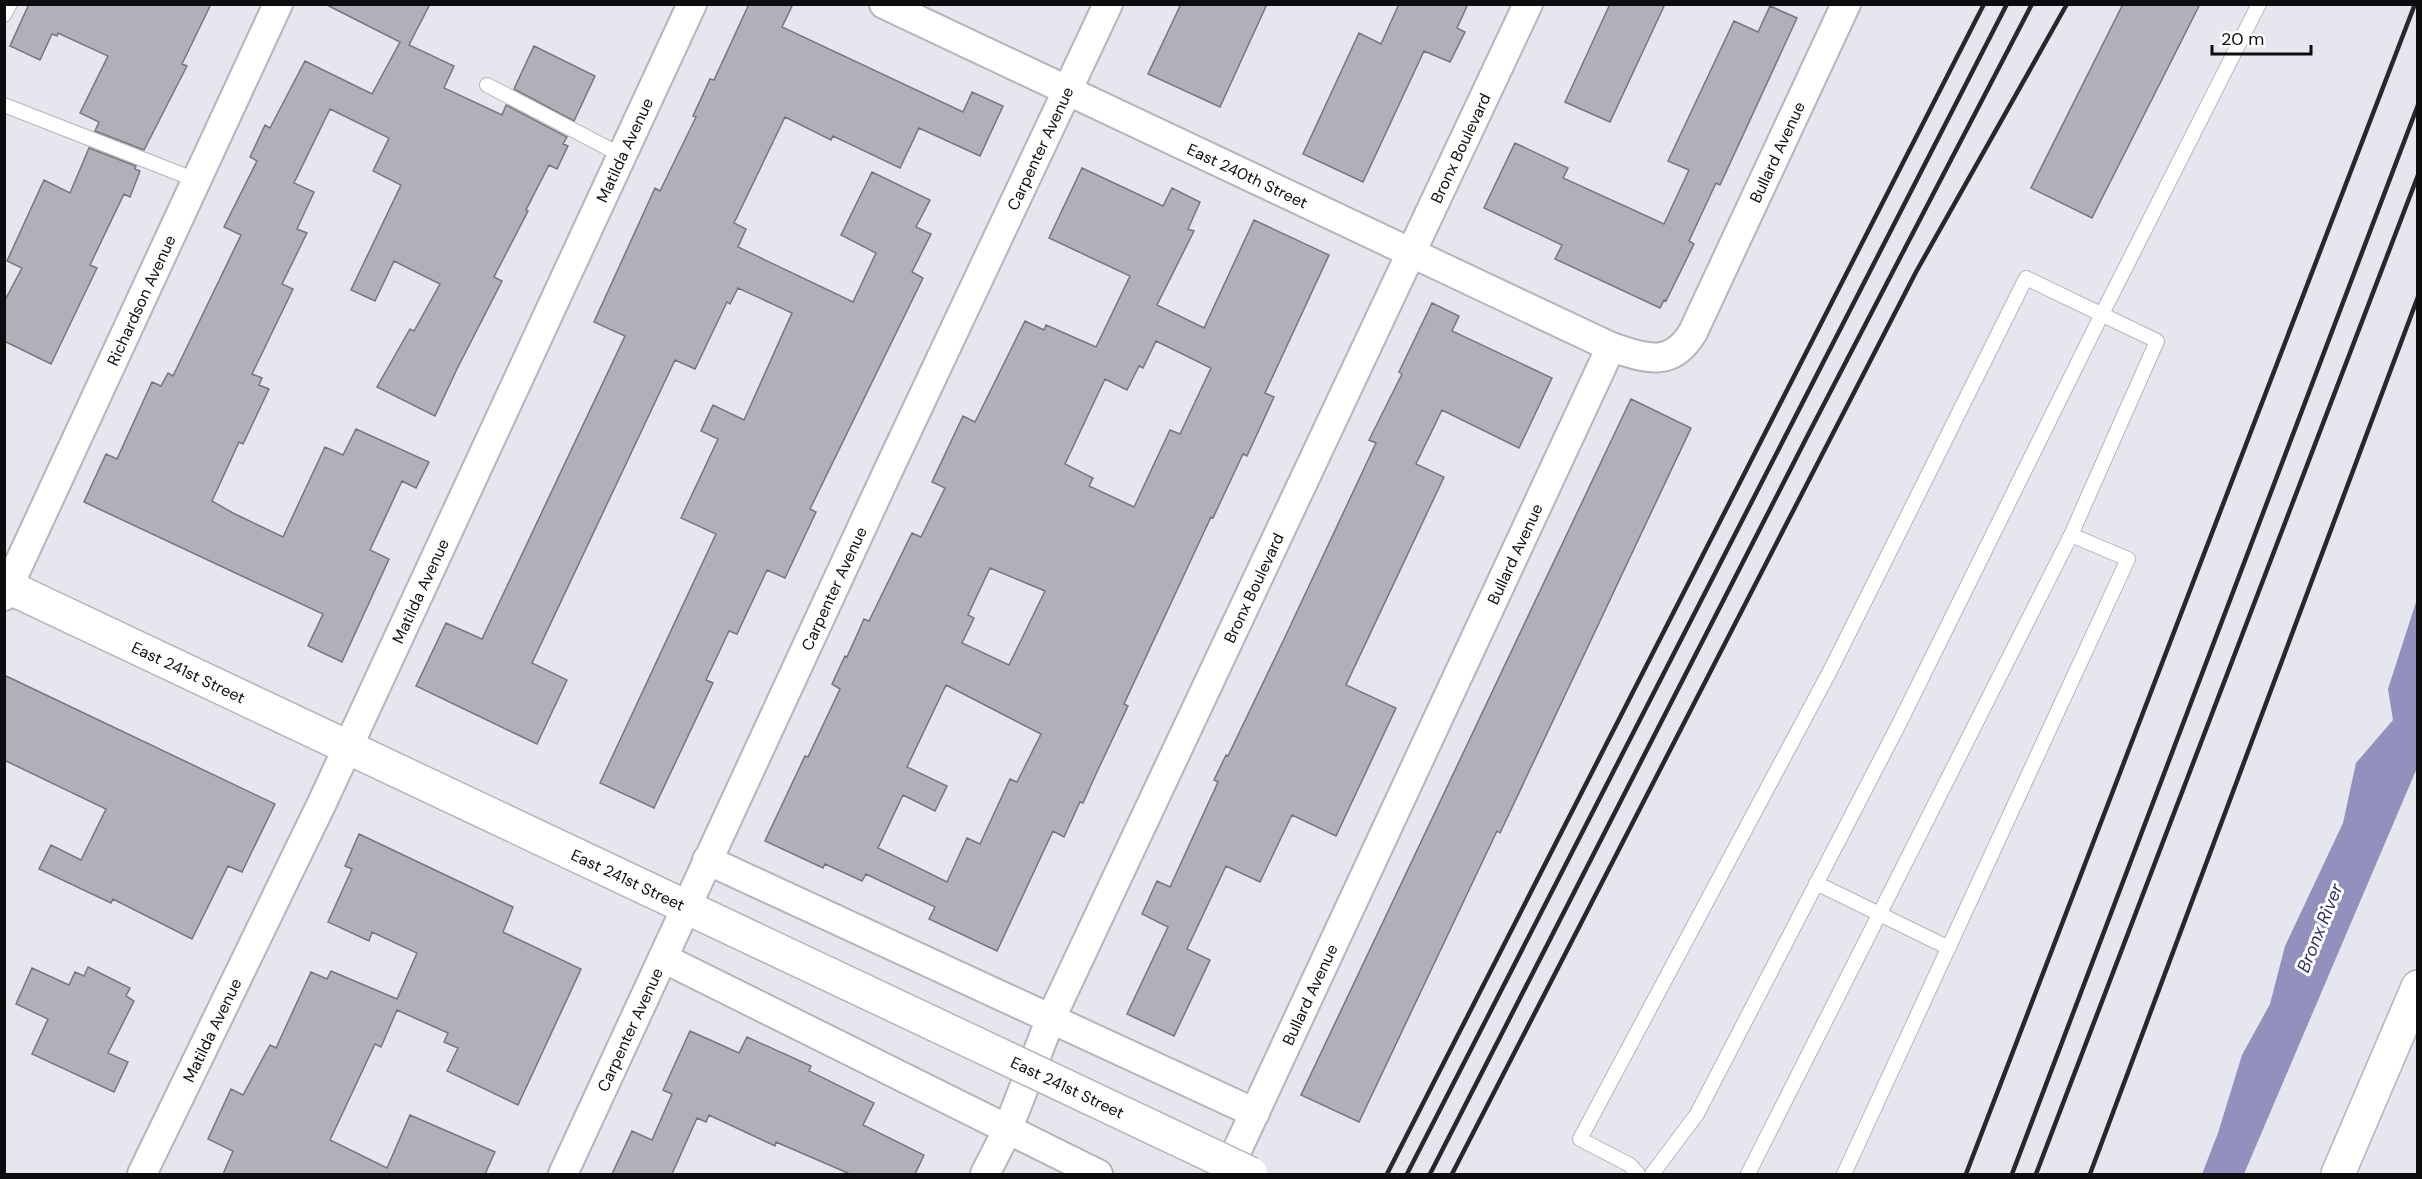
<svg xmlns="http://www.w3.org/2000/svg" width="2422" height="1179" font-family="'DM Sans',sans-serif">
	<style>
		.water { fill: #9290bc }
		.building { fill: #b0b0b8; stroke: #77767f; stroke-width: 1.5; fill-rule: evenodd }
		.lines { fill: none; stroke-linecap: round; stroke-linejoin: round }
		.service-casing { stroke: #b5b4bd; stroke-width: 16 }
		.minor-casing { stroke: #b5b4bd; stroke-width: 32 }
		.tertiary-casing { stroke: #b5b4bd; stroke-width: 36 }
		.motorway-casing { stroke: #b5b4bd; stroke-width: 36 }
		.service { stroke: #fff; stroke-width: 14 }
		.minor { stroke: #fff; stroke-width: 28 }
		.tertiary { stroke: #fff; stroke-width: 33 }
		.motorway { stroke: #fff; stroke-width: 33 }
		.rail { stroke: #28282c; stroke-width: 4.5 }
		.tertiary-bridge-casing { stroke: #b5b4bd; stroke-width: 36; stroke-linecap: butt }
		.tertiary-bridge { stroke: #fff; stroke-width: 33 }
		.labels { text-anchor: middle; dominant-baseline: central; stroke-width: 6; stroke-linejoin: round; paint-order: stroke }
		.street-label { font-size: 16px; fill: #0d0d10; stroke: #fff }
		.water-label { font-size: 18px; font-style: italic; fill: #332a62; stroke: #fff }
	</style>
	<rect width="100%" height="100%" fill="#e6e6ef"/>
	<path class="water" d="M 2417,599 L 2417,768 L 2244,1174 L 2202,1174 L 2218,1133 L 2242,1055 L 2270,1004 L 2285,946 L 2343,823 L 2356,763 L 2393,720 L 2388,689 Z"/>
	<path class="building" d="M 29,4 L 211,4 L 182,64 L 187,66 L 144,150 L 95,131 L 99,122 L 80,113 L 108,56 L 58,33 L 57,36 L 52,34 L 40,60 L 10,46 Z
		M 325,4 L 430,4 L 409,45 L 454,66 L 444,88 L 502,115 L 506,105 L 567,137 L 563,144 L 568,146 L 557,169 L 549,165 L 526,210 L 528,211 L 494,277 L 502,281 L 457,369 L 435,416 L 377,387 L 410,329 L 414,331 L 440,284 L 394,261 L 375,301 L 351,290 L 401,185 L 373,171 L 389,138 L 330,109 L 294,183 L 314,192 L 297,229 L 307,233 L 282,284 L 293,289 L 252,374 L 262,378 L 259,385 L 269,389 L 243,444 L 239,442 L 212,501 L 233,513 L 283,537 L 325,447 L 343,455 L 356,429 L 429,462 L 416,488 L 402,481 L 370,550 L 389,559 L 342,662 L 308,646 L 323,614 L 84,502 L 106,454 L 117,459 L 152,382 L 161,386 L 168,373 L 173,376 L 241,235 L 224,227 L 257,161 L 250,157 L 265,125 L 270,128 L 305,61 L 372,94 L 400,42 Z
		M 749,4 L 793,4 L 782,27 L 963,112 L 972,92 L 1003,106 L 980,156 L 919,128 L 900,168 L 833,136 L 831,140 L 785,117 L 734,223 L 746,229 L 738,247 L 853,302 L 876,253 L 841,235 L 872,172 L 930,200 L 916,227 L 931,234 L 912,272 L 923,278 L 810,509 L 816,512 L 785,578 L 767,570 L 737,634 L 729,631 L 706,680 L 713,683 L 654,808 L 600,783 L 716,534 L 681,518 L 718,439 L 701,431 L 713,405 L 744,420 L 792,313 L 738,288 L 730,304 L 727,302 L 695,369 L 675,360 L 532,663 L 567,680 L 537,744 L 416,686 L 446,623 L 482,639 L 625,336 L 594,322 L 655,188 L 660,191 L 696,117 L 693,116 L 710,79 L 714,80 Z
		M 1181,4 L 1267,4 L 1220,107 L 1148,74 Z
		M 1399,4 L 1468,4 L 1457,28 L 1465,32 L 1450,62 L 1424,51 L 1363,182 L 1303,154 L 1359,33 L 1381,44 Z
		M 1610,4 L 1665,4 L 1610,122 L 1565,102 Z
		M 2123,4 L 2200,4 L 2092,218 L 2031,188 Z
		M 1770,6 L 1797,18 L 1720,185 L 1716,183 L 1689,241 L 1694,244 L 1666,301 L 1664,300 L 1660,308 L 1555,259 L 1562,245 L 1484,208 L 1515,143 L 1568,168 L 1563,178 L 1664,224 L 1689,170 L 1668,161 L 1734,21 L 1758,32 Z
		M 534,46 L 595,76 L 574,121 L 514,89 Z
		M 89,148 L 136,166 L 135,169 L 140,171 L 130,197 L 124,194 L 90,265 L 97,268 L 51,364 L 4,341 L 4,302 L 22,268 L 7,261 L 44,180 L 70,193 Z
		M 1082,168 L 1163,206 L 1172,188 L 1200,202 L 1188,229 L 1194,231 L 1157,305 L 1204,328 L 1254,220 L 1329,255 L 1265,393 L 1274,397 L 1247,456 L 1243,454 L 1213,518 L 1211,517 L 1124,704 L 1128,706 L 1096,774 L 1083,803 L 1080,802 L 1064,837 L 1053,831 L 997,951 L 929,919 L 935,907 L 866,874 L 862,881 L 825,864 L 823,868 L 765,841 L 805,756 L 808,757 L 840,689 L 832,684 L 845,656 L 847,657 L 864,619 L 869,621 L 912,533 L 921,537 L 945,488 L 932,482 L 963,416 L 975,422 L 1025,321 L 1044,330 L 1046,325 L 1096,347 L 1130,276 L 1049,238 ZM 1156,341 L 1211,368 L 1180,434 L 1170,430 L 1134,507 L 1089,486 L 1093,478 L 1065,464 L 1105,379 L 1127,390 L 1139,366 L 1143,368 ZM 990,568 L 1045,591 L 1009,665 L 962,643 L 974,618 L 968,615 ZM 946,685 L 1041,734 L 1017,782 L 1010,779 L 980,844 L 967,838 L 947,882 L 878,848 L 903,795 L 935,811 L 947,786 L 907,767 Z
		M 1432,303 L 1459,316 L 1452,331 L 1552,378 L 1519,448 L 1442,410 L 1416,464 L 1444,477 L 1346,685 L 1396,708 L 1336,836 L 1292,815 L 1260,882 L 1226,866 L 1187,949 L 1210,960 L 1174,1036 L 1127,1014 L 1168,927 L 1142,914 L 1157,881 L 1170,887 L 1218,782 L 1214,780 L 1226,755 L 1228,756 L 1286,635 L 1376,443 L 1369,440 L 1402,374 L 1399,372 Z
		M 1631,399 L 1691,428 L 1500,833 L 1497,831 L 1359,1122 L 1301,1095 Z
		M 4,675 L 275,804 L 242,872 L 228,866 L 192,939 L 113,899 L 111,903 L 39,869 L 51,845 L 81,860 L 106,809 L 4,760 Z
		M 359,834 L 513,907 L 503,932 L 581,969 L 518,1105 L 447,1071 L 458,1048 L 444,1042 L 448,1033 L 397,1010 L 381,1047 L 375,1044 L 330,1140 L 387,1168 L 410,1115 L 495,1152 L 485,1174 L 223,1174 L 233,1151 L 208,1139 L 231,1089 L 243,1095 L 270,1045 L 276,1048 L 311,972 L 327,979 L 331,971 L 397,999 L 417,953 L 372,932 L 369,941 L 328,922 L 352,869 L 345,866 Z
		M 88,967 L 130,988 L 126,996 L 134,1001 L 108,1053 L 128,1062 L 114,1092 L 32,1054 L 48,1019 L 16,1004 L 32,968 L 69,985 L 75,972 L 84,976 Z
		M 690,1031 L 739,1053 L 747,1037 L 811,1066 L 809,1071 L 874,1103 L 863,1125 L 924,1155 L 915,1174 L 850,1174 L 776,1142 L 775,1146 L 709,1115 L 706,1122 L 697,1118 L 672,1174 L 612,1174 L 632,1131 L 652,1140 L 672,1094 L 663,1090 Z"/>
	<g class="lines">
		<defs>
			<path id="service" d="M 4,15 L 10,4
				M 487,85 L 621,155
				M 4,105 L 196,180
				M 1816,883 L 1949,948
				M 1638,1174 L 1630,1165 L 1580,1139 L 1831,669 L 2026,278 L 2157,341 L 2071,535 L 2128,559 L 1844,1174
				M 1652,1174 L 1697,1114 L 1899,724 L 2102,314 L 2259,4
				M 1748,1174 L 2071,535"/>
			<g id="minor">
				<path id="s1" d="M 884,4 L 1611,347 C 1645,358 1671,369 1693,332 L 1846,4"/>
				<path id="s2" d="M 4,596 L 278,4"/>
				<path d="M 707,860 L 1255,1113"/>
				<path d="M 663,958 L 1098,1174"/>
				<path id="s3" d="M 142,1174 L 322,803 L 692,4"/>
				<path id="s4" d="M 563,1174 L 887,473 L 1108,4"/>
				<path id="s5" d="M 985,1174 L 1007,1131 L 1051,1018 L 1528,4"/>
				<path id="s6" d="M 1226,1174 L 1611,347"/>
			</g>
			<g id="tertiary">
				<path id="s7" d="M 4,585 L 970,1041"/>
			</g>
			<path id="motorway" d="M 2338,1174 L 2418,987"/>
		</defs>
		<use href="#service" class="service-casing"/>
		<use href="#minor" class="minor-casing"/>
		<use href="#tertiary" class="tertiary-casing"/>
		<use href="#motorway" class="motorway-casing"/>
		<use href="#service" class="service"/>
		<use href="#minor" class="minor"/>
		<use href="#tertiary" class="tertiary"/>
		<use href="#motorway" class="motorway"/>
		<path class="rail" d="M 1387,1174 L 1984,4
			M 1407,1174 L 2007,4
			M 1430,1174 L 1811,429 L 2032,4
			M 1452,1174 L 1916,272 L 2067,4
			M 1966,1174 L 2415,4
			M 2012,1174 L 2418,105
			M 2036,1174 L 2418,175
			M 2090,1174 L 2418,297"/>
		<defs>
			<g id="tertiary-bridge">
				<path id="s8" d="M 970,1041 L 1251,1174"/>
			</g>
		</defs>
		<use href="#tertiary-bridge" class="tertiary-bridge-casing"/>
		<use href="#tertiary-bridge" class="tertiary-bridge"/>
	</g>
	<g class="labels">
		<g class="street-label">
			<text stroke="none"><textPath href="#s4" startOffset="1131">Carpenter Avenue</textPath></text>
			<text stroke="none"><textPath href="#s5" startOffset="1131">Bronx Boulevard</textPath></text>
			<text stroke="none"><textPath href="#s3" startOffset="1132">Matilda Avenue</textPath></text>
			<text stroke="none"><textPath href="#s1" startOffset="1096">Bullard Avenue</textPath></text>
			<text stroke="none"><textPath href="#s1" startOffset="402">East 240th Street</textPath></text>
			<text stroke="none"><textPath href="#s2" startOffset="326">Richardson Avenue</textPath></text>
			<text stroke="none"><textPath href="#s6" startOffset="684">Bullard Avenue</textPath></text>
			<text stroke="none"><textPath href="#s5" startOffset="645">Bronx Boulevard</textPath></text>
			<text stroke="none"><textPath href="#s4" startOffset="645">Carpenter Avenue</textPath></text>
			<text stroke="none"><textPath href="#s3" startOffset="646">Matilda Avenue</textPath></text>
			<text stroke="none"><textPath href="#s7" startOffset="204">East 241st Street</textPath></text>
			<text stroke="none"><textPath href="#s7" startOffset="690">East 241st Street</textPath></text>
			<text stroke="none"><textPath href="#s6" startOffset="198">Bullard Avenue</textPath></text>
			<text stroke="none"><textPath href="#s3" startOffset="160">Matilda Avenue</textPath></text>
			<text stroke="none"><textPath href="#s4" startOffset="159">Carpenter Avenue</textPath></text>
			<text stroke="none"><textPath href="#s8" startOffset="108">East 241st Street</textPath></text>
		</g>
		<g class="water-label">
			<text transform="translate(2320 928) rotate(-68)">Bronx River</text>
		</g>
	</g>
	<rect width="2422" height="1179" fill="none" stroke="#0d0d10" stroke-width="12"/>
	<path d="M2212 45v9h99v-9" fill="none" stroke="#0d0d10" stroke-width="3"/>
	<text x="2221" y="45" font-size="18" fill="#0d0d10" stroke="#ffffff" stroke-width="4.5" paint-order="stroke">20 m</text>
</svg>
